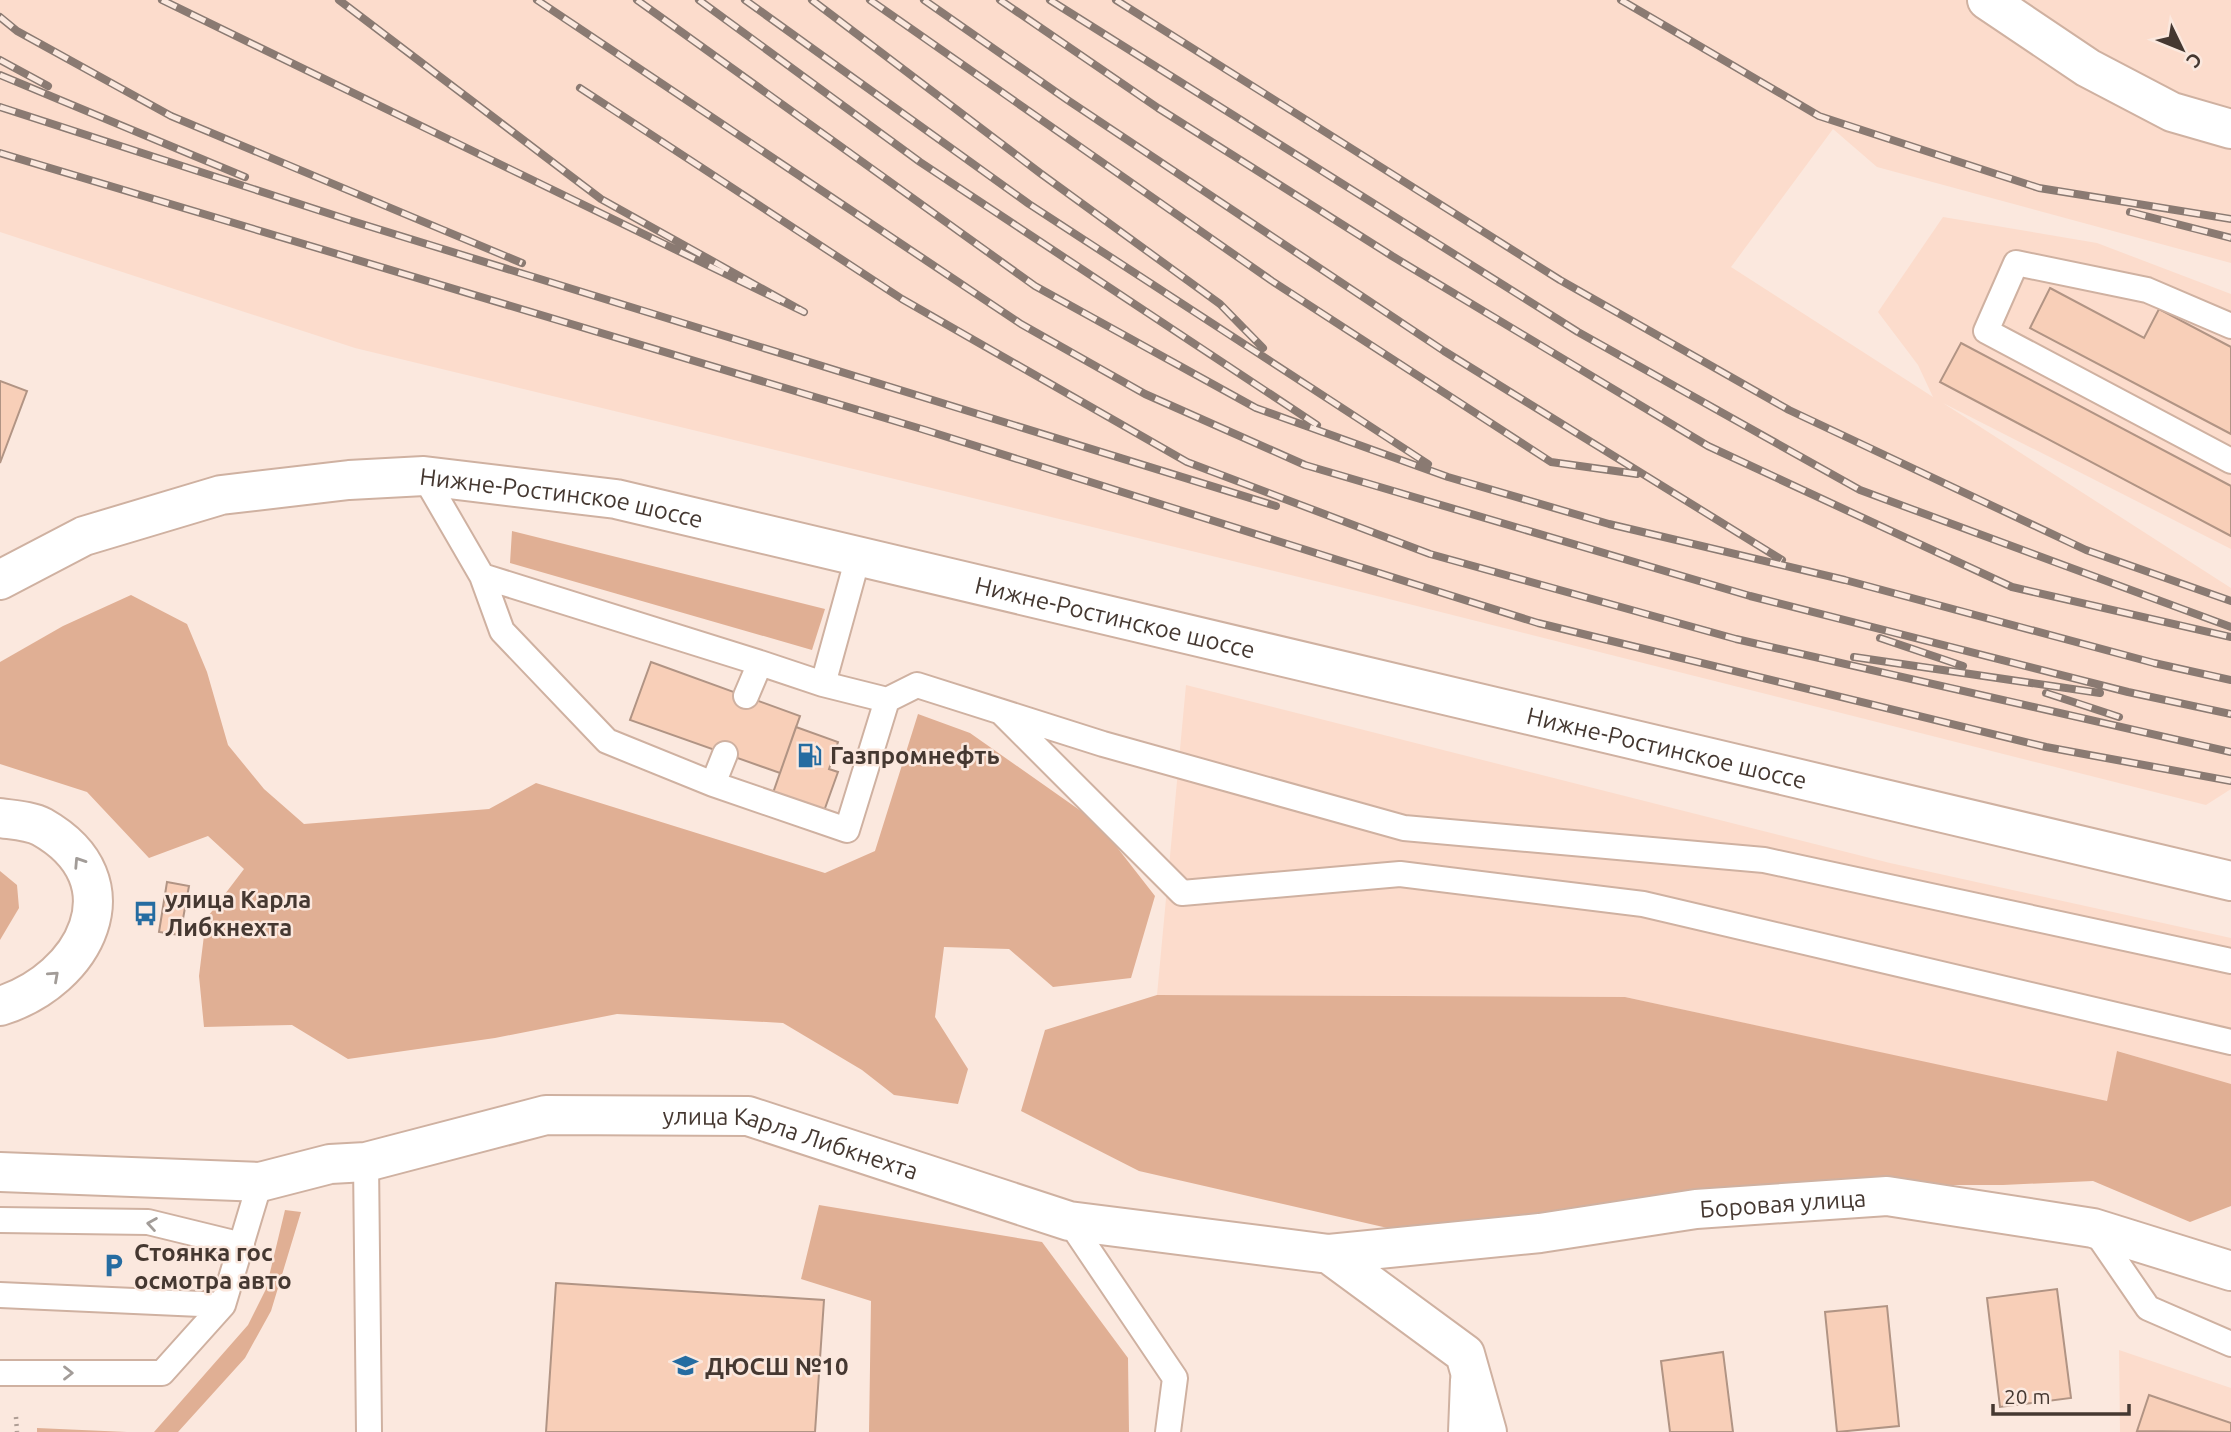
<svg xmlns="http://www.w3.org/2000/svg" width="2231" height="1432" font-family="Ubuntu,sans-serif">
	<style>
		.built { fill: #fcdccc }
		.green { fill: #e0af94 }
		.building { fill: #f8cfb8; stroke: #b19484; stroke-width: 2 }
		.lines { fill: none; stroke-linecap: round; stroke-linejoin: round }
		.lane-casing { stroke: #cfb1a1; stroke-width: 28 }
		.street-casing { stroke: #cfb1a1; stroke-width: 42 }
		.secondary-casing { stroke: #cfb1a1; stroke-width: 42 }
		.path { stroke: #ae9d94; stroke-width: 4.5; stroke-dasharray: 2 5; stroke-linecap: butt }
		.lane { stroke: #fff; stroke-width: 24 }
		.street { stroke: #fff; stroke-width: 38 }
		.secondary { stroke: #fff; stroke-width: 38 }
		.rail-casing { stroke: #8a7a72; stroke-width: 8 }
		.rail { stroke: #fbe8de; stroke-width: 5; stroke-dasharray: 16; stroke-linecap: butt }
		.oneway { stroke: #a29c98 }
		.labels { text-anchor: middle; dominant-baseline: central; stroke-width: 5; stroke-linejoin: round; paint-order: stroke }
		.street-label { font-size: 24px; fill: #453831; stroke: #fbe8de }
		.poi-label { font-size: 24px; font-weight: bold; fill: #453831; stroke: #fbe8de; text-anchor: start }
	</style>
	<rect width="100%" height="100%" fill="#fbe8de"/>
	<path class="built" d="M 0,0 L 2231,0 L 2231,263 L 1877,167 L 1833,129 L 1731,267 L 1933,397 L 1918,365 L 1878,312 L 1943,217 L 2097,243 L 2231,294 L 2231,549 L 1943,403 L 2231,588 L 2231,789 L 2206,805 L 1381,597 L 355,348 L 0,232 Z
		M 1186,685 L 1890,863 L 2231,938 L 2231,1085 L 2118,1051 L 2107,1102 L 1625,997 L 1157,995 Z
		M 2119,1350 L 2231,1388 L 2231,1432 L 2120,1432 Z"/>
	<path class="green" d="M 512,531 L 825,609 L 812,650 L 510,563 Z
		M 131,595 L 187,624 L 207,672 L 228,745 L 264,789 L 304,824 L 489,809 L 536,783 L 825,873 L 875,851 L 918,714 L 970,733 L 1098,823 L 1155,896 L 1131,978 L 1053,987 L 1009,949 L 944,947 L 935,1017 L 968,1069 L 958,1104 L 894,1095 L 862,1070 L 783,1023 L 617,1014 L 495,1038 L 348,1059 L 292,1025 L 204,1027 L 199,976 L 206,919 L 244,869 L 208,836 L 149,858 L 87,792 L 0,764 L 0,662 L 63,626 Z
		M 0,871 L 17,885 L 19,908 L 0,940 Z
		M 1157,995 L 1625,997 L 2107,1101 L 2117,1051 L 2231,1084 L 2231,1206 L 2190,1222 L 2093,1181 L 2003,1185 L 1795,1185 L 1392,1229 L 1139,1171 L 1021,1111 L 1045,1030 Z
		M 819,1205 L 1042,1242 L 1128,1358 L 1129,1432 L 869,1432 L 871,1301 L 801,1279 Z
		M 285,1210 L 301,1212 L 271,1311 L 245,1358 L 178,1432 L 154,1432 L 248,1325 L 266,1289 Z
		M 37,1428 L 127,1432 L 37,1432 Z"/>
	<path class="building" d="M 2050,288 L 2144,338 L 2159,309 L 2231,347 L 2231,434 L 2030,328 Z
		M 1961,343 L 2231,486 L 2231,536 L 1940,382 Z
		M 0,381 L 27,391 L 0,463 Z
		M 651,662 L 800,716 L 780,773 L 630,720 Z
		M 796,727 L 838,742 L 829,769 L 838,772 L 824,811 L 773,793 Z
		M 167,882 L 189,886 L 180,935 L 159,932 Z
		M 556,1283 L 824,1300 L 815,1432 L 546,1432 Z
		M 2057,1289 L 2071,1398 L 2000,1407 L 1987,1298 Z
		M 1887,1306 L 1899,1426 L 1837,1432 L 1825,1312 Z
		M 1723,1352 L 1733,1432 L 1670,1432 L 1661,1361 Z
		M 2149,1395 L 2231,1423 L 2231,1432 L 2137,1431 Z"/>
	<g class="lines">
		<defs>
			<path id="lane" d="M 2231,326 L 2147,290 L 2016,263 L 1986,331 L 2231,461
				M 424,476 L 482,576 L 502,631 L 607,741 L 713,784 L 725,754
				M 482,576 L 760,663
				M 746,696 L 760,663 L 823,684 L 858,557
				M 887,700 L 917,685 L 1103,744 L 1404,828 L 1764,860 L 2231,961
				M 1002,713 L 1182,893 L 1400,874 L 1643,904 L 2231,1042
				M 713,784 L 847,830 L 887,700 L 823,684
				M 366,1162 L 369,1432
				M 0,1220 L 148,1222 L 242,1245
				M 1069,1221 L 1175,1378 L 1168,1432
				M 2093,1228 L 2148,1308 L 2231,1344
				M 0,1295 L 223,1305 L 260,1182
				M 0,1373 L 162,1373 L 223,1305
				M 1461,1432 L 1463,1380"/>
			<g id="street">
				<path d="M 1987,0 L 2088,68 L 2172,112 L 2231,129"/>
				<path d="M 0,818 C 13,820 31,821 42,827 C 137,881 85,980 0,1006"/>
				<path id="s1" d="M 0,1172 L 260,1182 L 330,1164 L 366,1162 L 546,1115 L 748,1116 L 1069,1221 L 1329,1254 L 1465,1354 L 1487,1432"/>
				<path id="s2" d="M 1329,1254 L 1540,1233 L 1696,1209 L 1887,1196 L 2093,1228 L 2231,1271"/>
			</g>
			<g id="secondary">
				<path id="s3" d="M 0,580 L 84,536 L 221,495 L 349,480 L 424,476 L 616,499 L 2231,881"/>
			</g>
		</defs>
		<use href="#lane" class="lane-casing"/>
		<use href="#street" class="street-casing"/>
		<use href="#secondary" class="secondary-casing"/>
		<path class="path" d="M 16,1417 L 17,1432"/>
		<use href="#lane" class="lane"/>
		<use href="#street" class="street"/>
		<use href="#secondary" class="secondary"/>
		<defs>
			<path id="rail" d="M 162,0 L 804,312 L 601,199 L 339,0
				M 537,0 L 1021,324 L 1145,394 L 1305,465 L 1750,596 L 2128,692 L 2231,714
				M 637,0 L 1035,286 L 1256,408 L 1448,477 L 1609,524 L 1845,580 L 2154,663 L 2231,680
				M 699,0 L 920,162 L 1317,425
				M 745,0 L 1029,204 L 1428,464
				M 812,0 L 1040,173 L 1220,304 L 1263,348
				M 870,0 L 1272,281 L 1551,462 L 1637,474
				M 924,0 L 1066,99 L 1444,351 L 1782,560
				M 1000,0 L 1158,108 L 1392,256 L 1708,446 L 2012,587 L 2231,637
				M 1050,0 L 1578,332 L 1860,490 L 2231,627
				M 1116,0 L 1560,280 L 1789,410 L 2086,550 L 2231,601
				M 1621,0 L 1819,116 L 2039,188 L 2231,219
				M 0,17 L 17,31 L 171,116 L 522,263
				M 0,60 L 48,86
				M 0,75 L 245,177
				M 580,88 L 902,299 L 1187,462 L 1430,554 L 1736,639 L 2231,752
				M 0,107 L 352,221 L 1276,506
				M 0,153 L 925,430 L 1538,623 L 2046,747 L 2231,781
				M 2130,212 L 2231,238
				M 1880,638 L 1963,666
				M 1854,657 L 2100,693
				M 2046,693 L 2119,717"/>
		</defs>
		<use href="#rail" class="rail-casing"/>
		<use href="#rail" class="rail"/>
	</g>
	<defs><path id="oneway-chevron" d="M-2-3.5L2.5 0L-2 3.5" fill="none" stroke-width="1.6" stroke-linecap="round" stroke-linejoin="round" transform="scale(1.75)"/></defs>
	<g class="oneway">
		<use href="#oneway-chevron" transform="translate(79 862) rotate(-123)"/>
		<use href="#oneway-chevron" transform="translate(54 976) rotate(-42)"/>
		<use href="#oneway-chevron" transform="translate(152 1224) rotate(-171)"/>
		<use href="#oneway-chevron" transform="translate(68 1373)"/>
	</g>
	<defs>
		<symbol id="fuel-bare" viewBox="-9 -9 18 18"><path d="M-5.5-6h7V0h2V4h1.3V-2.5L3-4.5l.8-.8L6-3V5H2.5V1h-1V6h-7ZM-4.2-4.7v3.2H.2V-4.7Z" fill="#256ca1" stroke="#fbe8de" stroke-width="2.5" paint-order="stroke"/></symbol>
		<symbol id="bus-bare" viewBox="-9 -9 18 18"><path d="M-5-6H5V4H4V6H2V4H-2V6H-4V4H-5ZM-3.5-4V0h7V-4ZM-3.5 1.2v1.5H-2V1.2ZM2 1.2v1.5H3.5V1.2Z" fill="#256ca1" stroke="#fbe8de" stroke-width="2.5" paint-order="stroke"/></symbol>
		<symbol id="parking-bare" viewBox="-9 -9 18 18"><path d="M-3.5-5.5H1a3.5 3.5 0 0 1 0 7H-1V5.5H-3.5ZM-1-3.4V-.6H.8a1.4 1.4 0 0 0 0-2.8Z" fill="#256ca1" stroke="#fbe8de" stroke-width="2.5" paint-order="stroke"/></symbol>
		<symbol id="school-bare" viewBox="-9 -9 18 18"><path d="M0-5L7-2L0 1L-7-2ZM-4 1L0 2.5L4 1V4Q0 6-4 4Z" fill="#256ca1" stroke="#fbe8de" stroke-width="2.5" paint-order="stroke"/></symbol>
	</defs>
	<g fill-rule="evenodd">
		<use href="#fuel-bare" x="792" y="738" width="35" height="35"/>
		<use href="#bus-bare" x="128" y="896" width="35" height="35"/>
		<use href="#parking-bare" x="96" y="1248" width="35" height="35"/>
		<use href="#school-bare" x="668" y="1348" width="35" height="35"/>
	</g>
	<g class="labels">
		<g class="street-label">
			<text stroke="none"><textPath href="#s3" startOffset="581">Нижне-Ростинское шоссе</textPath></text>
			<text stroke="none"><textPath href="#s3" startOffset="1148">Нижне-Ростинское шоссе</textPath></text>
			<text stroke="none"><textPath href="#s3" startOffset="1715">Нижне-Ростинское шоссе</textPath></text>
			<text stroke="none"><textPath href="#s1" startOffset="803">улица Карла Либкнехта</textPath></text>
			<text stroke="none"><textPath href="#s2" startOffset="457">Боровая улица</textPath></text>
		</g>
		<g class="poi-label">
			<text x="830" y="755">Газпромнефть</text>
			<text x="165" y="899">улица Карла<tspan x="165" dy="28">Либкнехта</tspan></text>
			<text x="134" y="1252">Стоянка гос<tspan x="134" dy="28">осмотра авто</tspan></text>
			<text x="705" y="1366">ДЮСШ №10</text>
		</g>
	</g>
	<g transform="translate(2182 49) rotate(133)" stroke="#fbe8de" stroke-width="5" paint-order="stroke">
	<path d="M0-5L12 26L0 18L-12 26Z" fill="#453831"/>
	<text y="-10" font-size="19" font-weight="bold" text-anchor="middle" fill="#453831">С</text>
	</g>
	<path d="M1993 1404v10h136v-10" fill="none" stroke="#453831" stroke-width="3.5"/>
	<text x="2004" y="1404" font-size="21" fill="#453831" stroke="#fbe8de" stroke-width="5" paint-order="stroke">20 m</text>
</svg>
